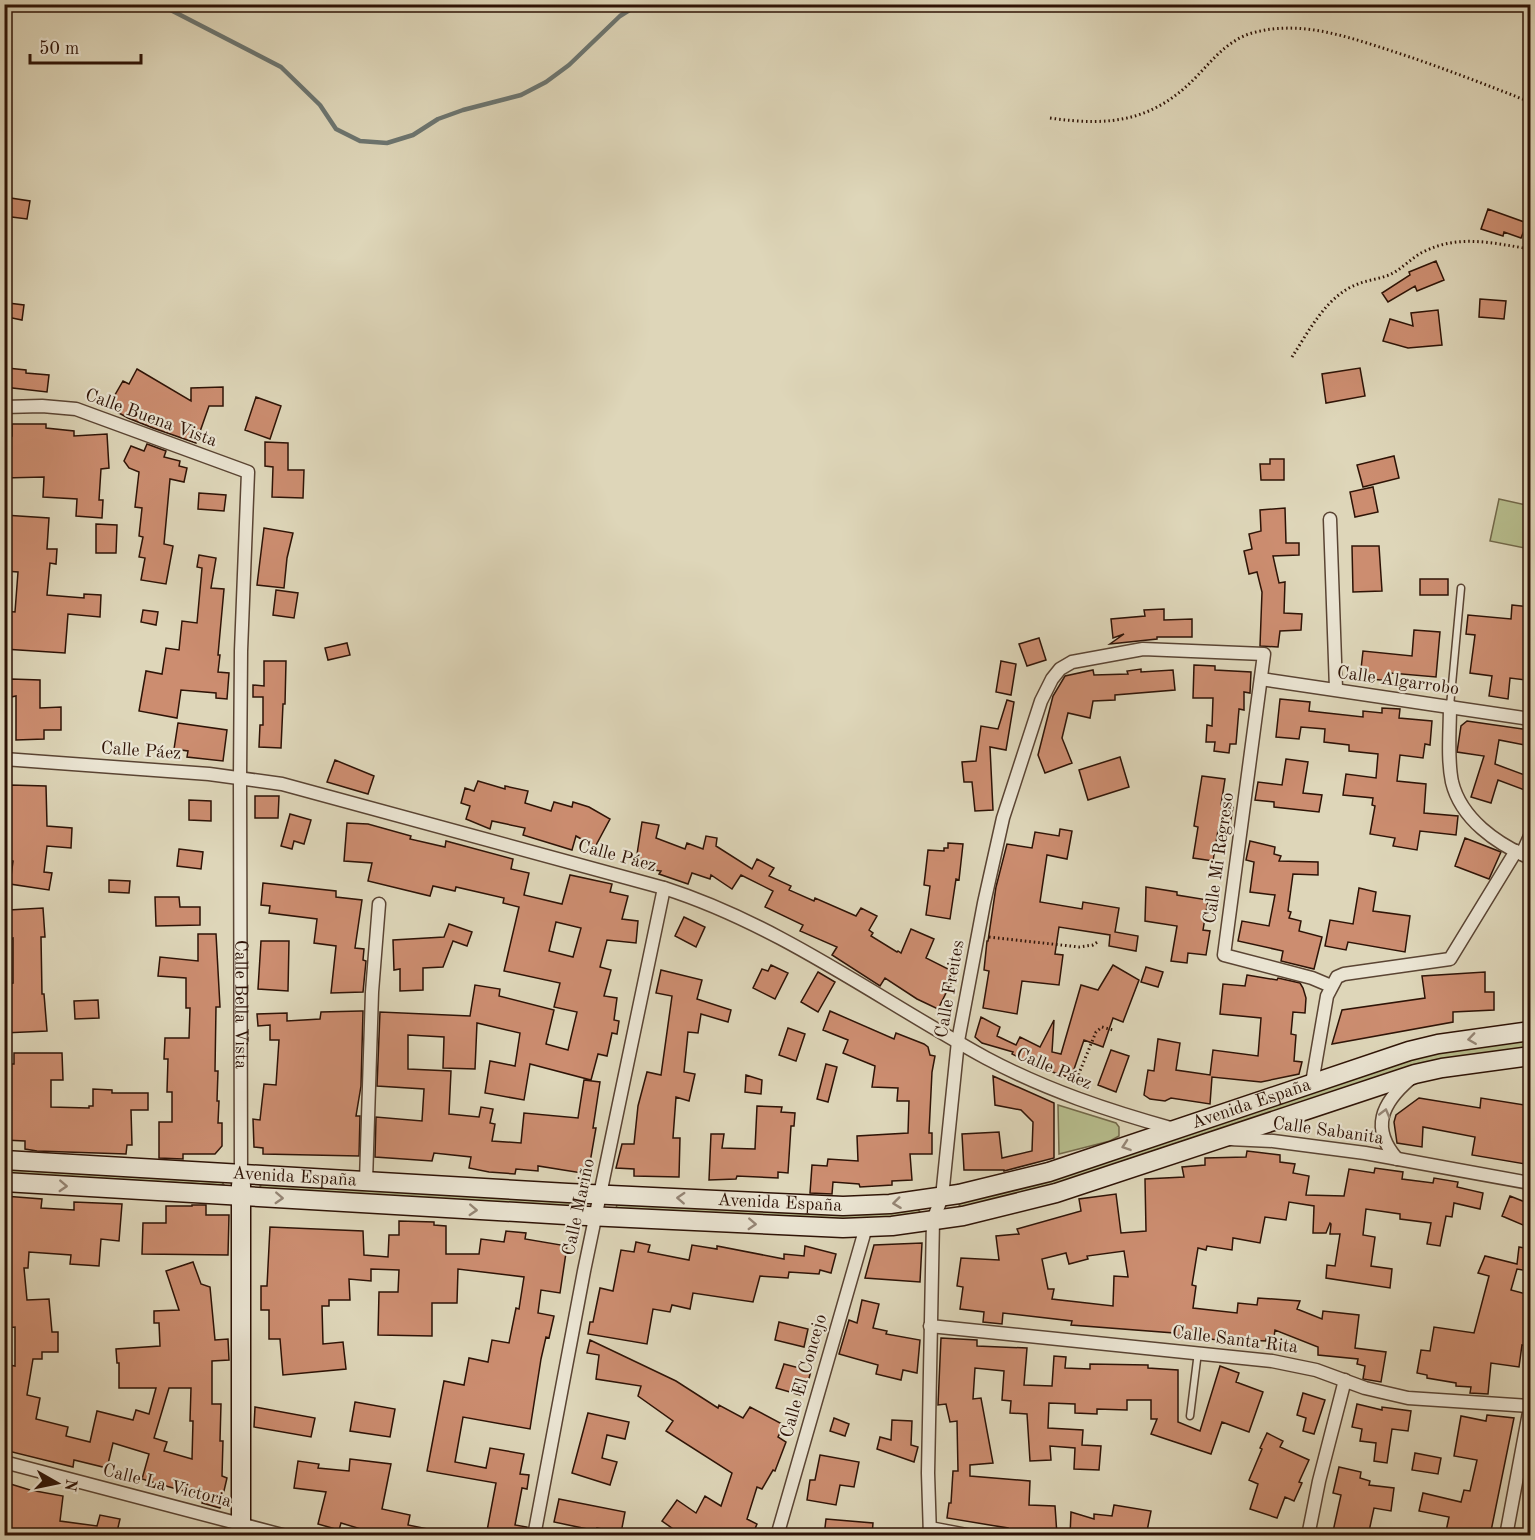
<svg xmlns="http://www.w3.org/2000/svg" width="1535" height="1540" font-family="'Old Standard TT',serif">
	<style>
		.green { fill: #b6bc8c; stroke: #726849; stroke-width: 1.5 }
		.lines { fill: none; stroke-linecap: round; stroke-linejoin: round }
		.stream { stroke: #6c7570; stroke-width: 4.5 }
		.building { fill: #cc8d70; stroke: #2e1306; stroke-width: 1.5; fill-rule: evenodd }
		.lane-casing { stroke: #5a4433; stroke-width: 9 }
		.street-casing { stroke: #5a4433; stroke-width: 15 }
		.secondary-casing { stroke: #2e1306; stroke-width: 21 }
		.path { stroke: #2e1306; stroke-width: 3; stroke-dasharray: 1.5 3; stroke-linecap: butt }
		.lane { stroke: #eae4d2; stroke-width: 6 }
		.street { stroke: #eae4d2; stroke-width: 12 }
		.secondary { stroke: #eae4d2; stroke-width: 18 }
		.oneway { stroke: #958676 }
		.labels { text-anchor: middle; dominant-baseline: central; stroke-width: 4.5; stroke-linejoin: round; paint-order: stroke }
		.street-label { font-size: 18px; fill: #2e1306; stroke: #eae4d2 }
	</style>
	<rect width="100%" height="100%" fill="#ded6b9"/>
	<filter id="stains"><feTurbulence type="fractalNoise" baseFrequency=".00333" numOctaves="4"/><feColorMatrix values="0 0 0 0 .2 0 0 0 0 .09 0 0 0 0 .02 0 0 0 .5 -.17"/></filter>
	<radialGradient id="worn" r=".72"><stop offset=".6" stop-color="#630" stop-opacity="0"/><stop offset="1" stop-color="#630" stop-opacity=".3"/></radialGradient>
	<path class="green" d="M 1499,499 L 1530,506 L 1530,549 L 1490,541 Z
		M 1530,1039 L 1530,1048 L 1053,1186 L 963,1208 L 959,1205 L 960,1202 L 1384,1067 L 1439,1052 Z
		M 1058,1105 L 1116,1123 L 1119,1127 L 1119,1136 L 1110,1141 L 1059,1154 Z
		M 5,1169 L 222,1182 L 224,1185 L 5,1174 Z
		M 262,1184 L 580,1203 L 582,1205 L 580,1207 L 262,1189 L 260,1186 Z
		M 617,1204 L 917,1208 L 920,1212 L 919,1214 L 891,1218 L 843,1220 L 616,1209 Z"/>
	<g class="lines">
		<path class="stream" d="M 159,4 L 281,67 L 320,105 L 336,129 L 360,141 L 387,143 L 413,135 L 438,119 L 463,110 L 521,95 L 546,82 L 569,65 L 620,16 L 639,4"/>
	</g>
	<path class="building" d="M 4,197 L 30,201 L 27,219 L 4,216 Z
		M 1488,209 L 1527,223 L 1521,238 L 1504,232 L 1503,236 L 1481,229 Z
		M 1436,261 L 1444,280 L 1417,291 L 1415,286 L 1388,302 L 1382,293 L 1410,275 L 1409,272 Z
		M 1480,299 L 1506,301 L 1504,319 L 1479,317 Z
		M 8,303 L 24,305 L 22,320 L 7,317 Z
		M 1438,310 L 1442,345 L 1408,348 L 1383,341 L 1390,319 L 1413,326 L 1411,313 Z
		M 7,368 L 26,370 L 26,373 L 49,375 L 47,392 L 4,387 Z
		M 1360,368 L 1365,396 L 1326,403 L 1322,374 Z
		M 137,369 L 191,401 L 191,388 L 223,387 L 223,406 L 209,406 L 196,443 L 153,428 L 128,418 L 108,407 L 123,381 L 129,384 Z
		M 256,397 L 281,406 L 270,439 L 245,430 Z
		M 12,424 L 46,424 L 46,428 L 74,431 L 74,436 L 107,434 L 109,468 L 101,469 L 99,500 L 103,500 L 102,518 L 76,516 L 77,499 L 43,497 L 44,477 L 4,478 L 7,436 L 12,436 Z
		M 265,442 L 288,443 L 288,470 L 304,470 L 303,498 L 272,497 L 273,467 L 265,466 Z
		M 147,444 L 166,451 L 164,457 L 180,461 L 179,466 L 187,468 L 184,482 L 170,479 L 164,544 L 173,546 L 166,584 L 141,580 L 145,558 L 139,557 L 143,537 L 139,536 L 142,508 L 135,507 L 139,472 L 129,468 L 124,461 L 131,446 L 144,451 Z
		M 1394,456 L 1399,478 L 1363,487 L 1357,465 Z
		M 1270,459 L 1284,459 L 1284,480 L 1261,480 L 1260,464 L 1270,464 Z
		M 1373,487 L 1378,512 L 1355,517 L 1350,492 Z
		M 199,493 L 226,495 L 224,511 L 198,509 Z
		M 1285,508 L 1286,543 L 1299,543 L 1299,555 L 1273,556 L 1279,583 L 1285,582 L 1284,613 L 1302,614 L 1301,630 L 1280,631 L 1278,647 L 1260,646 L 1262,592 L 1257,572 L 1249,574 L 1244,551 L 1252,549 L 1249,534 L 1261,531 L 1260,510 Z
		M 4,515 L 49,518 L 47,549 L 57,549 L 56,564 L 50,563 L 47,595 L 84,598 L 84,594 L 101,595 L 100,617 L 68,614 L 65,653 L 4,649 L 4,611 L 15,612 L 18,572 L 5,571 L 7,539 L 4,539 Z
		M 96,524 L 117,525 L 116,553 L 96,553 Z
		M 264,528 L 293,533 L 287,558 L 284,588 L 257,585 Z
		M 1352,546 L 1379,546 L 1382,591 L 1353,592 Z
		M 199,555 L 216,558 L 211,588 L 224,589 L 218,655 L 220,655 L 218,672 L 229,673 L 227,699 L 216,698 L 216,693 L 181,690 L 177,718 L 139,711 L 146,671 L 162,674 L 166,648 L 179,650 L 182,621 L 197,623 L 202,568 L 197,567 Z
		M 1420,579 L 1448,579 L 1448,595 L 1420,595 Z
		M 276,590 L 298,593 L 294,618 L 273,615 Z
		M 1512,605 L 1530,607 L 1530,658 L 1528,658 L 1526,680 L 1510,678 L 1508,699 L 1489,696 L 1492,676 L 1470,673 L 1475,635 L 1466,634 L 1468,615 L 1511,619 Z
		M 1164,609 L 1164,620 L 1192,619 L 1192,637 L 1157,637 L 1157,639 L 1110,644 L 1124,634 L 1113,638 L 1111,619 L 1145,616 L 1144,610 Z
		M 143,610 L 158,612 L 156,625 L 141,622 Z
		M 1414,630 L 1440,632 L 1436,677 L 1391,673 L 1391,681 L 1360,678 L 1363,651 L 1412,656 Z
		M 1039,638 L 1046,660 L 1027,666 L 1019,644 Z
		M 347,643 L 350,655 L 328,660 L 325,648 Z
		M 264,661 L 286,661 L 285,704 L 283,704 L 281,748 L 259,747 L 260,725 L 263,725 L 263,697 L 253,697 L 253,685 L 264,686 Z
		M 1001,661 L 1016,664 L 1011,695 L 996,692 Z
		M 1194,665 L 1215,666 L 1215,670 L 1251,672 L 1250,693 L 1244,692 L 1244,710 L 1239,709 L 1236,744 L 1230,744 L 1229,753 L 1214,751 L 1215,742 L 1206,742 L 1207,725 L 1212,726 L 1213,698 L 1193,698 Z
		M 1141,669 L 1141,672 L 1173,670 L 1175,690 L 1115,695 L 1115,700 L 1093,701 L 1090,718 L 1068,713 L 1062,738 L 1072,763 L 1045,773 L 1038,755 L 1053,696 L 1065,676 L 1093,670 L 1094,675 L 1128,674 L 1127,671 Z
		M 11,679 L 40,680 L 40,708 L 61,707 L 61,730 L 44,730 L 44,739 L 16,740 L 16,696 L 11,697 Z
		M 1280,699 L 1310,702 L 1309,711 L 1363,717 L 1363,711 L 1382,713 L 1382,708 L 1400,709 L 1399,718 L 1432,721 L 1430,745 L 1425,744 L 1423,758 L 1400,755 L 1397,781 L 1426,784 L 1424,813 L 1458,816 L 1456,835 L 1420,831 L 1417,850 L 1393,846 L 1395,838 L 1370,834 L 1375,806 L 1372,805 L 1373,798 L 1343,795 L 1346,774 L 1376,778 L 1378,754 L 1349,751 L 1349,745 L 1324,742 L 1325,729 L 1301,727 L 1299,739 L 1276,737 Z
		M 1007,700 L 1014,702 L 1006,750 L 990,747 L 993,810 L 975,811 L 972,782 L 964,782 L 962,762 L 976,761 L 981,726 L 998,729 Z
		M 1467,721 L 1530,730 L 1530,746 L 1499,740 L 1495,764 L 1530,777 L 1530,792 L 1498,780 L 1491,803 L 1471,797 L 1484,756 L 1457,752 L 1461,726 Z
		M 178,723 L 227,730 L 223,761 L 187,757 L 188,751 L 174,749 Z
		M 1120,757 L 1129,787 L 1088,800 L 1079,770 Z
		M 1286,759 L 1308,762 L 1303,793 L 1322,795 L 1319,812 L 1274,807 L 1274,802 L 1255,800 L 1258,782 L 1282,785 Z
		M 335,760 L 374,776 L 368,794 L 327,782 Z
		M 1202,776 L 1225,779 L 1221,805 L 1233,807 L 1229,832 L 1218,830 L 1213,861 L 1193,858 L 1198,827 L 1194,826 Z
		M 478,781 L 505,789 L 505,786 L 528,791 L 525,803 L 551,811 L 554,802 L 572,807 L 573,802 L 589,807 L 610,819 L 595,847 L 576,836 L 572,850 L 523,835 L 525,828 L 492,821 L 490,829 L 466,819 L 470,806 L 461,803 L 465,788 L 474,791 Z
		M 10,785 L 46,786 L 47,826 L 72,828 L 71,848 L 47,846 L 44,872 L 52,873 L 49,890 L 10,884 L 13,861 L 4,859 L 4,812 L 9,812 Z
		M 255,796 L 279,796 L 278,818 L 255,818 Z
		M 189,800 L 211,801 L 211,821 L 189,820 Z
		M 290,814 L 311,820 L 304,844 L 294,841 L 292,849 L 281,846 Z
		M 642,822 L 659,825 L 656,838 L 685,849 L 687,843 L 703,849 L 706,836 L 717,838 L 716,846 L 752,869 L 757,859 L 774,868 L 769,876 L 791,886 L 789,890 L 814,901 L 815,898 L 856,916 L 861,908 L 877,916 L 869,930 L 873,933 L 871,936 L 897,952 L 898,951 L 901,953 L 911,929 L 934,939 L 926,958 L 956,973 L 938,1009 L 917,999 L 885,978 L 880,986 L 832,955 L 837,947 L 800,931 L 803,925 L 765,907 L 773,891 L 741,875 L 732,889 L 711,875 L 710,879 L 692,873 L 688,884 L 659,874 L 661,871 L 635,867 Z
		M 347,823 L 368,824 L 411,836 L 410,839 L 445,847 L 446,841 L 513,859 L 511,869 L 529,873 L 524,895 L 562,904 L 570,875 L 612,884 L 610,892 L 628,896 L 622,919 L 638,921 L 636,943 L 607,940 L 600,967 L 611,970 L 604,996 L 617,998 L 614,1020 L 619,1021 L 617,1034 L 612,1033 L 607,1056 L 598,1054 L 591,1080 L 530,1064 L 524,1100 L 485,1093 L 490,1061 L 515,1066 L 520,1033 L 477,1023 L 475,1069 L 443,1068 L 444,1037 L 408,1035 L 408,1069 L 451,1071 L 449,1114 L 479,1117 L 481,1107 L 493,1109 L 490,1123 L 495,1124 L 492,1141 L 521,1143 L 524,1113 L 578,1118 L 584,1080 L 600,1082 L 593,1128 L 596,1128 L 588,1174 L 538,1166 L 538,1171 L 516,1169 L 515,1174 L 489,1172 L 469,1168 L 471,1157 L 434,1153 L 432,1161 L 375,1157 L 376,1117 L 422,1121 L 424,1089 L 377,1086 L 380,1012 L 470,1016 L 475,985 L 500,989 L 499,996 L 554,1010 L 546,1044 L 568,1050 L 577,1012 L 554,1007 L 560,983 L 504,971 L 519,907 L 503,903 L 504,898 L 456,887 L 455,891 L 433,886 L 430,896 L 368,881 L 372,863 L 344,861 ZM 556,922 L 581,928 L 573,957 L 549,951 Z
		M 1060,829 L 1072,831 L 1067,859 L 1047,855 L 1040,902 L 1082,909 L 1083,902 L 1119,908 L 1115,932 L 1138,936 L 1136,951 L 1109,946 L 1110,935 L 1059,927 L 1055,954 L 1063,955 L 1059,985 L 1022,981 L 1017,1014 L 983,1008 L 989,971 L 984,970 L 987,941 L 988,941 L 996,887 L 1007,844 L 1032,848 L 1035,832 L 1059,836 Z
		M 1465,838 L 1501,852 L 1489,879 L 1455,866 Z
		M 1250,841 L 1275,847 L 1274,854 L 1281,856 L 1279,861 L 1318,862 L 1318,875 L 1293,874 L 1288,911 L 1291,912 L 1289,918 L 1301,921 L 1299,931 L 1322,937 L 1314,969 L 1281,961 L 1283,951 L 1238,941 L 1242,921 L 1269,926 L 1275,895 L 1250,892 L 1254,862 L 1246,860 Z
		M 948,843 L 963,844 L 959,880 L 956,879 L 950,919 L 926,915 L 930,886 L 924,885 L 928,850 L 944,851 L 944,848 L 948,848 Z
		M 179,849 L 203,852 L 201,869 L 177,866 Z
		M 109,880 L 130,881 L 129,893 L 109,892 Z
		M 263,883 L 336,891 L 336,897 L 362,900 L 355,948 L 364,949 L 363,960 L 366,961 L 363,992 L 331,993 L 336,946 L 314,943 L 317,919 L 269,913 L 270,906 L 261,905 Z
		M 1146,887 L 1177,892 L 1177,895 L 1208,900 L 1203,930 L 1210,931 L 1206,955 L 1188,953 L 1187,963 L 1171,961 L 1177,926 L 1145,921 Z
		M 1359,888 L 1376,892 L 1373,911 L 1410,916 L 1405,952 L 1348,942 L 1346,950 L 1325,946 L 1330,920 L 1353,924 Z
		M 155,897 L 179,897 L 180,907 L 200,907 L 200,925 L 156,926 Z
		M 43,908 L 45,937 L 41,937 L 42,994 L 44,994 L 47,1031 L 4,1033 L 4,1022 L 10,1021 L 6,984 L 13,983 L 13,938 L 10,939 L 9,910 Z
		M 684,917 L 705,927 L 696,947 L 675,936 Z
		M 449,924 L 472,932 L 467,946 L 453,941 L 443,967 L 423,968 L 423,990 L 400,991 L 400,969 L 394,970 L 393,940 L 444,937 Z
		M 198,934 L 216,934 L 220,1007 L 216,1007 L 215,1071 L 218,1071 L 217,1101 L 219,1101 L 218,1123 L 222,1123 L 222,1146 L 215,1154 L 183,1154 L 183,1159 L 159,1158 L 159,1122 L 172,1122 L 172,1092 L 167,1092 L 168,1059 L 164,1059 L 165,1038 L 189,1038 L 190,1008 L 186,1008 L 186,978 L 158,976 L 160,957 L 198,961 Z
		M 261,941 L 289,941 L 288,991 L 258,989 Z
		M 771,965 L 788,973 L 775,999 L 753,988 L 762,969 L 768,971 Z
		M 1113,965 L 1139,980 L 1123,1022 L 1113,1018 L 1103,1047 L 1084,1040 L 1071,1078 L 1040,1068 L 1012,1054 L 1013,1052 L 982,1043 L 975,1037 L 981,1017 L 1000,1027 L 997,1036 L 1016,1045 L 1020,1037 L 1040,1047 L 1054,1020 L 1052,1052 L 1061,1054 L 1081,985 L 1098,990 Z
		M 1146,967 L 1163,972 L 1158,987 L 1141,982 Z
		M 661,970 L 702,980 L 697,999 L 731,1010 L 728,1022 L 701,1014 L 698,1033 L 688,1032 L 684,1072 L 695,1074 L 689,1101 L 676,1097 L 673,1138 L 680,1138 L 679,1177 L 634,1176 L 634,1169 L 616,1168 L 622,1144 L 634,1144 L 638,1106 L 647,1072 L 661,1075 L 672,996 L 656,993 Z
		M 818,972 L 835,982 L 818,1012 L 801,1002 Z
		M 1485,972 L 1485,992 L 1494,992 L 1494,1010 L 1453,1012 L 1453,1022 L 1332,1044 L 1342,1010 L 1425,998 L 1422,976 Z
		M 1247,975 L 1277,980 L 1278,978 L 1300,983 L 1303,988 L 1306,998 L 1305,1013 L 1293,1012 L 1291,1034 L 1296,1035 L 1294,1061 L 1302,1062 L 1299,1074 L 1261,1082 L 1212,1077 L 1210,1104 L 1171,1098 L 1165,1101 L 1150,1099 L 1144,1095 L 1148,1070 L 1154,1071 L 1158,1039 L 1180,1043 L 1176,1070 L 1210,1075 L 1213,1050 L 1258,1056 L 1261,1018 L 1220,1014 L 1223,984 L 1245,986 Z
		M 98,1000 L 99,1018 L 75,1019 L 74,1001 Z
		M 361,1011 L 363,1011 L 361,1086 L 356,1116 L 360,1116 L 359,1156 L 263,1154 L 263,1148 L 254,1147 L 253,1119 L 260,1120 L 264,1084 L 276,1085 L 279,1040 L 270,1040 L 270,1025 L 258,1026 L 257,1014 L 287,1013 L 287,1021 L 320,1019 L 321,1012 Z
		M 830,1011 L 894,1039 L 896,1033 L 924,1044 L 928,1047 L 930,1055 L 935,1056 L 932,1072 L 929,1133 L 932,1133 L 932,1154 L 910,1154 L 912,1180 L 892,1181 L 892,1185 L 860,1187 L 859,1184 L 833,1182 L 832,1194 L 810,1193 L 812,1165 L 827,1166 L 828,1159 L 858,1161 L 857,1136 L 908,1133 L 909,1101 L 897,1101 L 898,1088 L 872,1087 L 875,1066 L 843,1053 L 848,1040 L 823,1030 Z
		M 788,1028 L 805,1034 L 796,1061 L 779,1055 Z
		M 1111,1050 L 1129,1056 L 1116,1092 L 1098,1085 Z
		M 14,1053 L 62,1053 L 63,1080 L 51,1080 L 51,1107 L 89,1108 L 89,1106 L 93,1106 L 93,1089 L 112,1090 L 112,1093 L 148,1093 L 148,1110 L 131,1110 L 132,1145 L 127,1145 L 126,1154 L 37,1151 L 25,1149 L 25,1141 L 4,1140 L 4,1064 L 14,1064 Z
		M 826,1064 L 837,1067 L 828,1102 L 817,1099 Z
		M 746,1075 L 762,1080 L 761,1094 L 745,1092 Z
		M 993,1076 L 1054,1103 L 1054,1158 L 1004,1171 L 1004,1170 L 964,1170 L 962,1134 L 999,1132 L 1002,1158 L 1032,1151 L 1033,1122 L 1021,1110 L 995,1105 Z
		M 1419,1098 L 1480,1108 L 1481,1098 L 1530,1106 L 1530,1130 L 1525,1164 L 1472,1155 L 1475,1137 L 1423,1127 L 1422,1147 L 1397,1143 L 1394,1122 L 1396,1115 Z
		M 757,1106 L 782,1107 L 781,1112 L 795,1113 L 794,1126 L 791,1126 L 788,1173 L 778,1172 L 778,1178 L 737,1176 L 736,1179 L 709,1180 L 711,1134 L 724,1134 L 722,1148 L 755,1149 Z
		M 1247,1151 L 1280,1155 L 1280,1162 L 1295,1164 L 1293,1173 L 1309,1176 L 1306,1195 L 1344,1196 L 1349,1169 L 1374,1173 L 1375,1168 L 1403,1172 L 1402,1179 L 1433,1183 L 1434,1178 L 1458,1182 L 1457,1187 L 1483,1193 L 1480,1209 L 1454,1203 L 1452,1217 L 1446,1216 L 1440,1246 L 1427,1244 L 1431,1223 L 1400,1219 L 1400,1214 L 1366,1209 L 1363,1235 L 1375,1237 L 1371,1266 L 1392,1269 L 1390,1288 L 1326,1278 L 1327,1265 L 1335,1266 L 1340,1234 L 1330,1234 L 1331,1224 L 1330,1223 L 1326,1233 L 1313,1233 L 1314,1206 L 1289,1202 L 1286,1220 L 1265,1217 L 1260,1243 L 1233,1238 L 1232,1250 L 1207,1246 L 1206,1250 L 1198,1248 L 1192,1285 L 1196,1286 L 1193,1308 L 1237,1313 L 1238,1303 L 1257,1305 L 1258,1298 L 1300,1301 L 1297,1309 L 1322,1319 L 1323,1311 L 1359,1315 L 1355,1348 L 1386,1352 L 1381,1382 L 1363,1379 L 1365,1366 L 1357,1364 L 1358,1359 L 1318,1355 L 1318,1347 L 1275,1330 L 1274,1337 L 1266,1337 L 1266,1341 L 1245,1340 L 1245,1343 L 1174,1335 L 1174,1333 L 1071,1325 L 1072,1321 L 1003,1313 L 1002,1324 L 983,1322 L 984,1312 L 960,1309 L 963,1287 L 957,1286 L 961,1258 L 999,1260 L 996,1236 L 1019,1234 L 1017,1229 L 1081,1211 L 1079,1199 L 1116,1194 L 1121,1233 L 1146,1231 L 1145,1179 L 1184,1177 L 1182,1167 L 1205,1165 L 1205,1158 L 1246,1157 ZM 1124,1251 L 1128,1277 L 1114,1276 L 1113,1306 L 1052,1299 L 1054,1289 L 1048,1289 L 1042,1259 L 1066,1253 L 1069,1264 L 1088,1259 L 1087,1256 Z
		M 4,1196 L 42,1199 L 41,1208 L 74,1210 L 74,1202 L 122,1204 L 119,1241 L 101,1239 L 99,1266 L 70,1264 L 71,1255 L 29,1252 L 28,1268 L 24,1268 L 27,1300 L 49,1299 L 52,1332 L 58,1332 L 58,1352 L 42,1352 L 42,1359 L 33,1359 L 27,1395 L 40,1398 L 36,1419 L 68,1427 L 66,1436 L 90,1442 L 97,1411 L 133,1420 L 136,1410 L 149,1414 L 156,1388 L 119,1388 L 119,1363 L 117,1363 L 116,1349 L 160,1346 L 159,1323 L 154,1323 L 154,1311 L 179,1310 L 166,1271 L 193,1262 L 201,1284 L 210,1287 L 215,1340 L 228,1339 L 229,1360 L 212,1361 L 212,1404 L 221,1404 L 220,1441 L 223,1441 L 222,1476 L 227,1478 L 220,1508 L 202,1503 L 204,1497 L 142,1479 L 149,1454 L 113,1443 L 107,1468 L 74,1460 L 73,1467 L 4,1450 L 4,1403 L 8,1381 L 4,1381 L 4,1364 L 15,1366 L 15,1327 L 6,1328 L 4,1304 ZM 169,1388 L 191,1388 L 190,1421 L 193,1421 L 192,1459 L 164,1451 L 167,1442 L 154,1438 Z
		M 1510,1196 L 1530,1204 L 1530,1228 L 1502,1216 Z
		M 192,1205 L 206,1205 L 206,1215 L 229,1215 L 228,1255 L 142,1254 L 143,1223 L 166,1223 L 166,1206 L 192,1206 Z
		M 399,1221 L 434,1222 L 434,1225 L 446,1226 L 446,1254 L 479,1254 L 481,1239 L 504,1242 L 506,1231 L 526,1233 L 525,1239 L 567,1246 L 560,1293 L 541,1290 L 538,1313 L 554,1316 L 549,1338 L 546,1337 L 541,1359 L 530,1429 L 463,1417 L 455,1462 L 486,1468 L 490,1448 L 524,1454 L 520,1474 L 529,1475 L 527,1489 L 522,1488 L 515,1525 L 527,1527 L 526,1536 L 486,1536 L 496,1483 L 427,1471 L 444,1381 L 464,1385 L 469,1358 L 488,1362 L 492,1340 L 509,1343 L 516,1308 L 519,1309 L 524,1277 L 458,1269 L 457,1303 L 432,1303 L 432,1336 L 378,1335 L 379,1292 L 398,1292 L 399,1270 L 371,1269 L 371,1281 L 349,1279 L 350,1300 L 329,1300 L 329,1306 L 322,1306 L 323,1344 L 343,1342 L 346,1369 L 283,1375 L 280,1339 L 269,1339 L 269,1310 L 261,1310 L 261,1286 L 267,1286 L 270,1227 L 363,1231 L 364,1255 L 388,1257 L 389,1235 L 399,1235 Z
		M 636,1242 L 650,1245 L 648,1252 L 689,1260 L 692,1245 L 717,1249 L 717,1246 L 784,1259 L 784,1254 L 804,1256 L 805,1246 L 836,1254 L 831,1273 L 820,1270 L 819,1274 L 789,1272 L 788,1278 L 760,1276 L 753,1302 L 693,1293 L 690,1309 L 672,1305 L 670,1312 L 653,1309 L 647,1344 L 588,1334 L 590,1322 L 593,1322 L 600,1288 L 613,1291 L 621,1250 L 634,1252 Z
		M 922,1243 L 920,1282 L 865,1278 L 874,1245 Z
		M 1519,1247 L 1530,1249 L 1530,1271 L 1517,1269 L 1511,1290 L 1530,1295 L 1530,1347 L 1522,1345 L 1519,1367 L 1491,1363 L 1488,1394 L 1470,1393 L 1471,1387 L 1456,1386 L 1456,1383 L 1427,1378 L 1427,1375 L 1417,1373 L 1421,1350 L 1430,1351 L 1434,1327 L 1474,1333 L 1489,1276 L 1478,1273 L 1485,1256 L 1517,1264 Z
		M 862,1300 L 879,1304 L 873,1328 L 887,1331 L 886,1334 L 920,1340 L 917,1373 L 903,1370 L 901,1380 L 876,1374 L 878,1365 L 839,1354 L 849,1320 L 857,1323 Z
		M 779,1322 L 808,1329 L 804,1347 L 775,1340 Z
		M 941,1338 L 977,1340 L 977,1346 L 1027,1348 L 1024,1385 L 1052,1386 L 1054,1356 L 1066,1357 L 1065,1368 L 1090,1369 L 1090,1364 L 1148,1365 L 1148,1368 L 1178,1370 L 1178,1422 L 1200,1431 L 1220,1366 L 1239,1373 L 1236,1382 L 1263,1392 L 1249,1432 L 1222,1422 L 1211,1454 L 1151,1434 L 1157,1419 L 1151,1419 L 1151,1400 L 1127,1400 L 1127,1410 L 1097,1409 L 1097,1414 L 1075,1413 L 1075,1404 L 1049,1403 L 1048,1428 L 1083,1430 L 1082,1445 L 1101,1446 L 1099,1470 L 1074,1469 L 1075,1448 L 1050,1446 L 1051,1460 L 1030,1461 L 1027,1414 L 1010,1413 L 1011,1401 L 1002,1400 L 1004,1371 L 975,1368 L 973,1399 L 981,1398 L 993,1463 L 970,1465 L 970,1476 L 1030,1481 L 1029,1505 L 1055,1506 L 1057,1535 L 1008,1532 L 1008,1528 L 947,1518 L 949,1503 L 951,1503 L 953,1471 L 958,1471 L 957,1421 L 950,1422 L 946,1404 L 938,1405 Z
		M 590,1340 L 676,1381 L 718,1408 L 719,1405 L 743,1418 L 750,1407 L 784,1425 L 778,1437 L 786,1442 L 775,1471 L 773,1470 L 762,1489 L 757,1487 L 747,1519 L 757,1524 L 752,1536 L 683,1536 L 662,1521 L 677,1500 L 696,1513 L 705,1496 L 721,1506 L 732,1473 L 666,1431 L 673,1421 L 638,1396 L 641,1386 L 596,1379 L 599,1355 L 587,1353 Z
		M 784,1364 L 811,1371 L 804,1396 L 776,1388 Z
		M 1303,1393 L 1325,1400 L 1314,1434 L 1303,1431 L 1306,1418 L 1297,1415 Z
		M 355,1402 L 395,1409 L 390,1437 L 350,1431 Z
		M 1357,1404 L 1382,1410 L 1382,1407 L 1411,1411 L 1408,1431 L 1392,1429 L 1387,1463 L 1374,1461 L 1376,1443 L 1360,1441 L 1362,1429 L 1352,1427 Z
		M 255,1407 L 315,1418 L 311,1437 L 254,1427 Z
		M 588,1413 L 629,1422 L 625,1439 L 607,1435 L 602,1458 L 617,1462 L 610,1485 L 572,1473 Z
		M 1487,1415 L 1514,1418 L 1490,1536 L 1445,1536 L 1449,1517 L 1419,1511 L 1423,1493 L 1461,1502 L 1464,1490 L 1470,1491 L 1477,1460 L 1454,1456 L 1461,1416 L 1486,1421 Z
		M 834,1418 L 849,1424 L 845,1436 L 830,1431 Z
		M 892,1420 L 912,1421 L 911,1445 L 918,1447 L 914,1462 L 877,1449 L 880,1437 L 891,1440 Z
		M 1267,1433 L 1283,1441 L 1280,1447 L 1309,1460 L 1299,1482 L 1302,1483 L 1294,1501 L 1285,1497 L 1277,1518 L 1250,1509 L 1258,1484 L 1249,1480 L 1262,1449 L 1260,1448 Z
		M 1415,1453 L 1441,1458 L 1438,1474 L 1412,1470 Z
		M 820,1455 L 859,1462 L 854,1487 L 840,1485 L 836,1505 L 807,1500 L 810,1480 L 815,1480 Z
		M 350,1459 L 391,1464 L 382,1509 L 410,1515 L 408,1525 L 433,1530 L 432,1536 L 384,1536 L 341,1523 L 339,1530 L 318,1524 L 326,1492 L 294,1488 L 298,1461 L 319,1464 L 318,1468 L 349,1471 Z
		M 1339,1467 L 1361,1472 L 1360,1478 L 1370,1481 L 1369,1485 L 1394,1488 L 1391,1511 L 1374,1508 L 1368,1536 L 1332,1536 L 1341,1495 L 1333,1493 Z
		M 4,1482 L 30,1490 L 63,1496 L 60,1521 L 97,1526 L 100,1515 L 120,1519 L 116,1536 L 4,1536 Z
		M 559,1499 L 625,1512 L 621,1533 L 597,1528 L 597,1531 L 554,1522 Z
		M 1114,1505 L 1151,1511 L 1146,1536 L 1070,1536 L 1071,1512 L 1094,1519 L 1094,1514 L 1112,1516 Z
		M 826,1519 L 873,1523 L 872,1536 L 824,1536 Z"/>
	<g class="lines">
		<defs>
			<path id="lane" d="M 1450,706 L 1461,588
				M 1190,1416 L 1198,1352"/>
			<g id="street">
				<path id="s1" d="M 4,407 L 42,406 L 76,409 L 248,472 L 241,651 L 240,778 L 241,1174"/>
				<path d="M 1330,519 L 1336,689"/>
				<path d="M 1261,679 L 1530,719"/>
				<path d="M 1450,706 C 1450,731 1447,758 1452,782 C 1461,819 1497,844 1530,858"/>
				<path d="M 4,759 L 209,774 L 282,784 L 664,888 C 780,925 880,1000 986,1058 C 1046,1090 1109,1111 1174,1129"/>
				<path d="M 1522,854 L 1530,836"/>
				<path d="M 1312,1083 L 1327,996 L 1337,977 L 1344,974 L 1450,959 L 1516,851"/>
				<path d="M 1229,1139 L 1273,1141 L 1365,1153 L 1530,1183"/>
				<path d="M 1397,1159 C 1370,1128 1382,1103 1410,1079"/>
				<path d="M 366,1181 L 372,992 L 379,904"/>
				<path d="M 930,1326 L 1272,1361 L 1316,1370 L 1365,1388 L 1408,1398 L 1530,1406"/>
				<path d="M 4,1462 L 286,1536"/>
				<path d="M 930,1528 L 972,1536"/>
				<path d="M 534,1536 L 584,1271 L 664,888"/>
				<path d="M 777,1536 L 866,1227"/>
				<path d="M 930,1536 L 928,1473 L 933,1220 L 942,1197 L 958,1041 L 984,903 L 1003,818 L 1041,701 L 1052,679 L 1060,669 L 1072,662 L 1143,649 L 1264,654 L 1224,955 L 1312,978 L 1331,986"/>
				<path d="M 1308,1536 L 1319,1481 L 1345,1380"/>
				<path d="M 1506,1536 L 1530,1407"/>
			</g>
			<g id="secondary">
				<path id="s2" d="M 4,1160 L 568,1193 L 843,1206 L 890,1204 L 959,1194 L 1049,1172 L 1409,1051 L 1438,1044 L 1530,1031"/>
				<path d="M 4,1182 L 566,1215 L 843,1228 L 892,1226 L 963,1216 L 1056,1193 L 1415,1074 L 1442,1068 L 1530,1056"/>
				<path d="M 241,1185 L 241,1536"/>
			</g>
		</defs>
		<use href="#lane" class="lane-casing"/>
		<use href="#street" class="street-casing"/>
		<use href="#secondary" class="secondary-casing"/>
		<path class="path" d="M 4,6 L 5,4
			M 1050,118 C 1112,127 1155,121 1199,74 C 1215,57 1229,40 1252,33 C 1302,19 1351,38 1398,53 C 1443,68 1487,85 1530,102
			M 1292,357 C 1309,331 1327,295 1358,284 C 1368,280 1379,279 1389,275 C 1401,270 1411,258 1423,252 C 1459,234 1492,243 1530,249
			M 989,937 L 1079,947 L 1093,945 L 1099,941
			M 1075,1083 L 1096,1032 L 1102,1027 L 1113,1030"/>
		<use href="#lane" class="lane"/>
		<use href="#street" class="street"/>
		<use href="#secondary" class="secondary"/>
	</g>
	<defs><path id="oneway-chevron" d="M-2-3.5L2.5 0L-2 3.5" fill="none" stroke-width="1.6" stroke-linecap="round" stroke-linejoin="round" transform="scale(1.5)"/></defs>
	<g class="oneway">
		<use href="#oneway-chevron" transform="translate(1472 1039) rotate(172)"/>
		<use href="#oneway-chevron" transform="translate(1385 1113) rotate(-75)"/>
		<use href="#oneway-chevron" transform="translate(1126 1146) rotate(161)"/>
		<use href="#oneway-chevron" transform="translate(63 1186) rotate(3)"/>
		<use href="#oneway-chevron" transform="translate(279 1198) rotate(3)"/>
		<use href="#oneway-chevron" transform="translate(681 1198) rotate(-177)"/>
		<use href="#oneway-chevron" transform="translate(897 1203) rotate(173)"/>
		<use href="#oneway-chevron" transform="translate(473 1210) rotate(3)"/>
		<use href="#oneway-chevron" transform="translate(752 1224) rotate(3)"/>
	</g>
	<g class="labels">
		<g class="street-label">
			<text transform="translate(151 418) rotate(20)">Calle Buena Vista</text>
			<text transform="translate(1398 681) rotate(8)">Calle Algarrobo</text>
			<text transform="translate(141 751) rotate(4)">Calle Páez</text>
			<text transform="translate(617 856) rotate(15)">Calle Páez</text>
			<text transform="translate(1219 858) rotate(-82)">Calle Mi Regreso</text>
			<text transform="translate(950 989) rotate(-80)">Calle Freites</text>
			<text stroke="none"><textPath href="#s1" startOffset="788">Calle Bella Vista</textPath></text>
			<text transform="translate(1054 1069) rotate(23)">Calle Páez</text>
			<text stroke="none"><textPath href="#s2" startOffset="1263">Avenida España</textPath></text>
			<text transform="translate(1328 1131) rotate(8)">Calle Sabanita</text>
			<text stroke="none"><textPath href="#s2" startOffset="291">Avenida España</textPath></text>
			<text stroke="none"><textPath href="#s2" startOffset="777">Avenida España</textPath></text>
			<text transform="translate(579 1207) rotate(-78)">Calle Mariño</text>
			<text transform="translate(1235 1340) rotate(7)">Calle Santa Rita</text>
			<text transform="translate(804 1376) rotate(-74)">Calle El Concejo</text>
			<text transform="translate(167 1486) rotate(14)">Calle La Victoria</text>
		</g>
	</g>
	<rect width="1535" height="1540" fill="none" stroke="#ded6b9" stroke-width="24"/>
	<rect x="6" y="6" width="1523" height="1528" fill="none" stroke="#2e1306" stroke-width="3"/>
	<rect x="12" y="12" width="1511" height="1516" fill="none" stroke="#2e1306" stroke-width="1.5"/>
	<g transform="translate(57 1483) rotate(99)" stroke="#eae4d2" stroke-width="4.5" paint-order="stroke">
	<path d="M0-4.5L10 22L0 15L-10 22Z" fill="#2e1306"/>
	<text y="-9" font-size="16" font-weight="bold" text-anchor="middle" fill="#2e1306">N</text>
	</g>
	<path d="M30 54v9h111v-9" fill="none" stroke="#2e1306" stroke-width="3"/>
	<text x="39" y="54" font-size="18" fill="#2e1306" stroke="#eae4d2" stroke-width="4.5" paint-order="stroke">50 m</text>
	<rect width="100%" height="100%" filter="url(#stains)"/>
	<rect width="100%" height="100%" fill="url(#worn)"/>
</svg>
